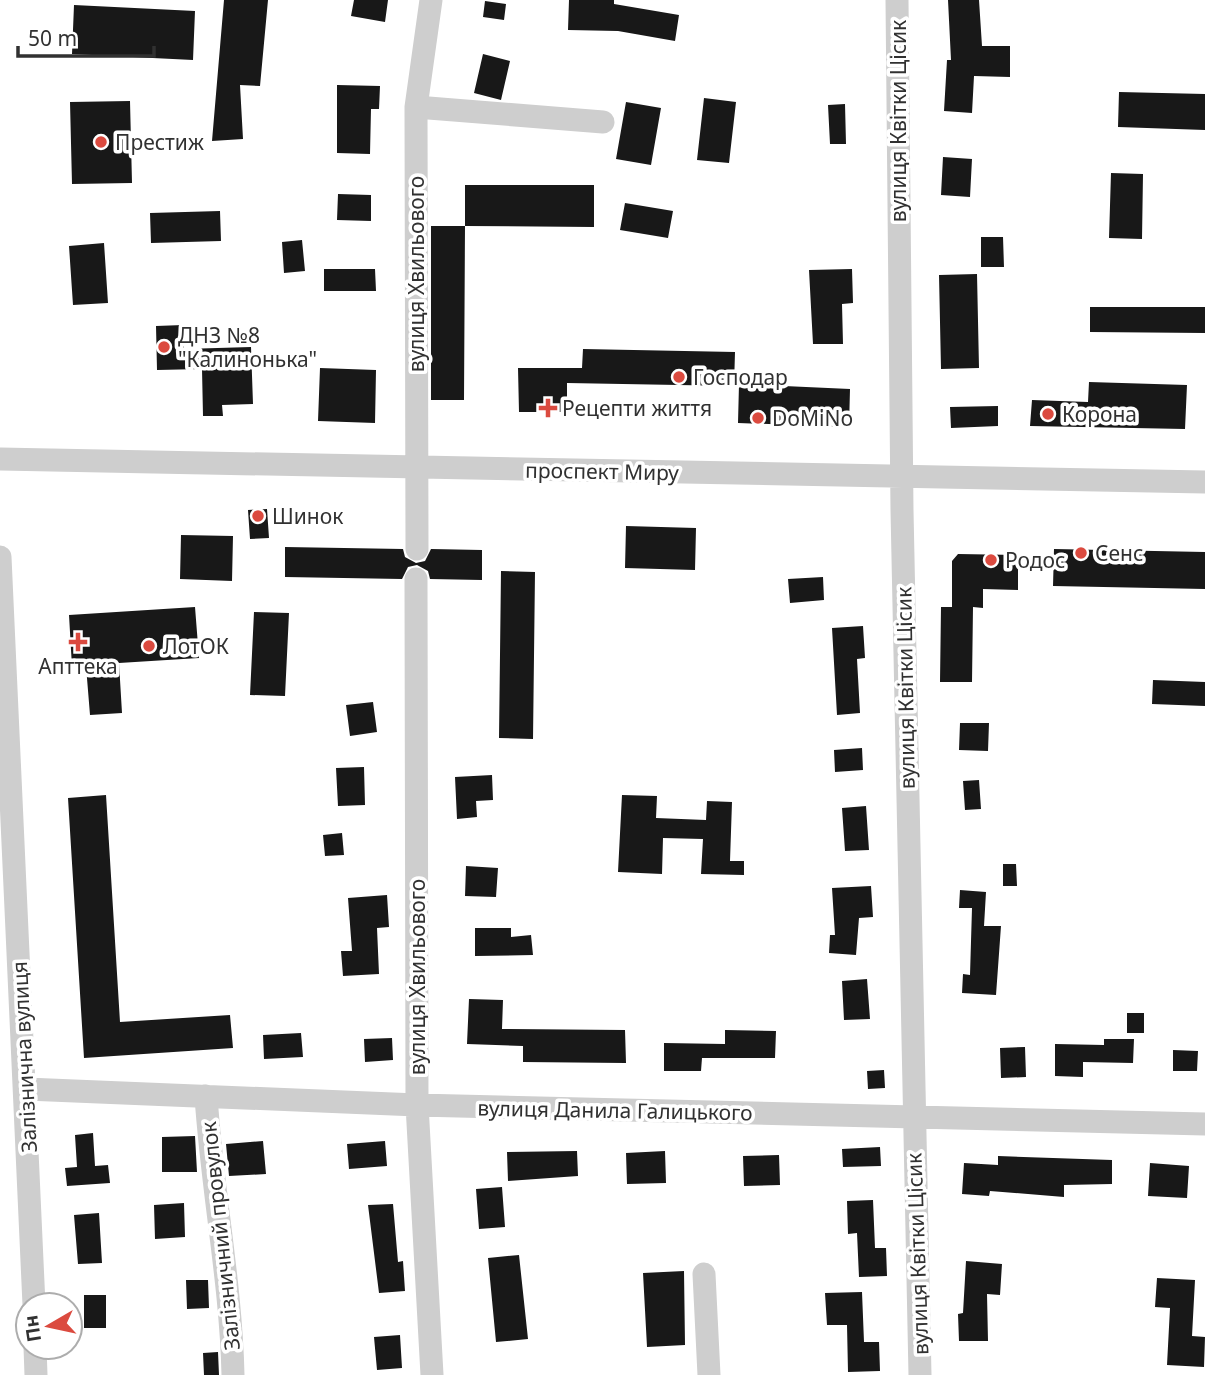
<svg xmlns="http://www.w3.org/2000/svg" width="1205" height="1375" font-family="'Noto Sans',sans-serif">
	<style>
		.building { fill: #181818 }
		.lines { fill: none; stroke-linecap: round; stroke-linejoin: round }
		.minor { stroke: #cecece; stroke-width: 23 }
		.poi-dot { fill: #db4a3f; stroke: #fff; stroke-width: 2.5 }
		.labels { text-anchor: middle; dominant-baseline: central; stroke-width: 7; stroke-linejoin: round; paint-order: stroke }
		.street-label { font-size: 21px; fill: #313131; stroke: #fff }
		.poi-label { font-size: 21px; fill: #313131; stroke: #fff; text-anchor: start }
	</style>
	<rect width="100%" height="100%" fill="#fff"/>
	<path class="building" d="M 224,0 L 268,0 L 260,86 L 240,85 L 243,139 L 212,141 Z
		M 354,0 L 388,0 L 385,22 L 351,16 Z
		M 569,0 L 614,0 L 614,4 L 679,15 L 675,41 L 618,31 L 568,30 Z
		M 948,0 L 979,0 L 982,46 L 1010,46 L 1010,77 L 974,76 L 972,113 L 944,111 L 947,60 L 951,60 Z
		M 485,1 L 506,4 L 504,20 L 483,17 Z
		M 74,5 L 195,11 L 193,60 L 72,54 Z
		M 483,54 L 510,61 L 501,100 L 474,93 Z
		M 337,85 L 380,86 L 379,109 L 371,109 L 370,154 L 337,153 Z
		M 1119,92 L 1205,94 L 1205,130 L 1118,127 Z
		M 704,98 L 736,102 L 729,163 L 697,160 Z
		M 130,101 L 132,183 L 72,184 L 70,102 Z
		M 626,102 L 661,108 L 651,165 L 616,159 Z
		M 845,104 L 846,144 L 830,144 L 828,105 Z
		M 943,157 L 972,159 L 970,197 L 941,195 Z
		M 1111,173 L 1143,174 L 1142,239 L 1109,238 Z
		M 465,185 L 594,185 L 594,227 L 465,226 Z
		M 338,194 L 371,195 L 371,221 L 337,220 Z
		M 625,203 L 673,211 L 668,238 L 620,230 Z
		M 220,211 L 221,241 L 151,243 L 150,213 Z
		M 431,226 L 465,226 L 464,400 L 431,400 Z
		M 981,237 L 1003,237 L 1004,267 L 981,267 Z
		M 302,240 L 305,271 L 284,273 L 282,242 Z
		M 104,243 L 108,303 L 73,305 L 69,246 Z
		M 324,269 L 375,269 L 376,291 L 324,291 Z
		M 852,269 L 853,303 L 842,304 L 843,344 L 813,344 L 809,270 Z
		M 977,274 L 979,368 L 941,369 L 939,275 Z
		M 1090,307 L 1205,307 L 1205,333 L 1090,332 Z
		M 183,325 L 184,349 L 251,347 L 253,404 L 222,405 L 223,416 L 203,416 L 202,369 L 157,370 L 156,326 Z
		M 583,349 L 735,352 L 734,386 L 567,383 L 567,412 L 519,412 L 518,368 L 582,368 Z
		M 320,368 L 376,370 L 375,423 L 318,421 Z
		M 1089,382 L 1187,385 L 1185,429 L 1030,426 L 1032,400 L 1088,402 Z
		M 739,384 L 850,389 L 849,427 L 738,423 Z
		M 998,406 L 998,426 L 951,428 L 950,407 Z
		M 267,509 L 269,538 L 250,539 L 248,510 Z
		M 626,526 L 696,528 L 695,570 L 625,568 Z
		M 181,535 L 233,536 L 232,581 L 180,579 Z
		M 285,547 L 403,549 L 405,557 L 416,563 L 425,561 L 431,549 L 482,550 L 482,580 L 430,579 L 428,571 L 417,565 L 408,567 L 402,579 L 285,577 Z
		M 1054,549 L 1205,552 L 1205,589 L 1053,586 Z
		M 958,554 L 1018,555 L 1018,590 L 983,589 L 983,608 L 973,607 L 972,682 L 940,682 L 941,607 L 952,607 L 952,561 Z
		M 501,571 L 535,572 L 533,739 L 499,738 Z
		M 823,577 L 824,600 L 790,603 L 788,579 Z
		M 195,607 L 199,658 L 119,663 L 122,713 L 90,715 L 86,666 L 72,667 L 69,615 Z
		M 254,612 L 289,613 L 285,696 L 250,695 Z
		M 863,626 L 865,658 L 857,659 L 860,713 L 837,715 L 832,628 Z
		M 1153,680 L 1205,682 L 1205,706 L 1152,704 Z
		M 373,702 L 377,732 L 350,736 L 346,705 Z
		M 960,723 L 989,723 L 988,751 L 959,750 Z
		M 862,748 L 863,770 L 835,772 L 834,750 Z
		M 364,767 L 365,805 L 338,806 L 336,768 Z
		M 492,775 L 493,800 L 476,801 L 477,817 L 457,819 L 455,777 Z
		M 979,780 L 981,809 L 965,810 L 963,781 Z
		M 106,795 L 120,1022 L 230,1015 L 233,1048 L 84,1058 L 68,798 Z
		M 622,795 L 657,796 L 656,818 L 706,820 L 707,801 L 732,802 L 730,861 L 744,861 L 744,875 L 701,874 L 703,839 L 663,838 L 662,874 L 618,872 Z
		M 866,806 L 869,850 L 845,851 L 842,808 Z
		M 342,833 L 344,855 L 325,856 L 323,835 Z
		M 1003,864 L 1016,864 L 1017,886 L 1003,886 Z
		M 466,866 L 498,868 L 496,897 L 465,896 Z
		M 871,886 L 873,917 L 859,918 L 856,955 L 829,953 L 830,935 L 835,935 L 832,888 Z
		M 960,890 L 986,892 L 984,926 L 1001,926 L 996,995 L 962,993 L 963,974 L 970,975 L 972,908 L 959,908 Z
		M 387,895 L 389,927 L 377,928 L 379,974 L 343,976 L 341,951 L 352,951 L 348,898 Z
		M 475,928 L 511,928 L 511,937 L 531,935 L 533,955 L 475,956 Z
		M 867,979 L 870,1019 L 844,1020 L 842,981 Z
		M 469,999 L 503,1000 L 502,1029 L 625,1030 L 626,1063 L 523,1062 L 523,1046 L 467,1044 Z
		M 1127,1013 L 1144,1013 L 1144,1033 L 1127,1033 Z
		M 725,1030 L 776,1031 L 775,1058 L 702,1058 L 701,1071 L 664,1071 L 664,1043 L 725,1044 Z
		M 301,1033 L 303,1057 L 264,1059 L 263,1035 Z
		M 392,1038 L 393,1060 L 365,1062 L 364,1039 Z
		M 1104,1039 L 1134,1039 L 1133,1063 L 1083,1062 L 1083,1077 L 1055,1076 L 1055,1044 L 1104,1045 Z
		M 1025,1047 L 1026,1077 L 1001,1078 L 1000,1048 Z
		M 1173,1050 L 1198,1051 L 1197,1071 L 1173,1071 Z
		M 884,1070 L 885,1088 L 868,1089 L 867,1071 Z
		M 93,1133 L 95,1166 L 108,1165 L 110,1183 L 67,1186 L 65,1168 L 77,1167 L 75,1135 Z
		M 195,1136 L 197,1172 L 162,1172 L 162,1137 Z
		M 263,1141 L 266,1174 L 229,1176 L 226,1144 Z
		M 385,1141 L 387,1166 L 349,1169 L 347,1144 Z
		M 880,1147 L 881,1166 L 843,1167 L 842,1149 Z
		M 577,1151 L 578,1176 L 508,1181 L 507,1152 Z
		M 665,1151 L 666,1183 L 627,1184 L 626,1153 Z
		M 779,1155 L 780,1185 L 744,1186 L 743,1156 Z
		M 998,1156 L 1112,1160 L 1112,1184 L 1064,1185 L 1064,1197 L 990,1191 L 989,1196 L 962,1194 L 964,1163 L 998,1165 Z
		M 1150,1163 L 1189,1166 L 1187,1198 L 1148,1196 Z
		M 502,1187 L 505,1227 L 479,1229 L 476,1189 Z
		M 873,1200 L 875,1248 L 886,1248 L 887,1276 L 859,1277 L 857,1233 L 848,1234 L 847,1201 Z
		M 184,1203 L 185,1237 L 155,1239 L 154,1205 Z
		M 393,1204 L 398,1262 L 403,1261 L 405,1291 L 379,1293 L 368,1205 Z
		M 99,1213 L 102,1263 L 78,1264 L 74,1215 Z
		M 519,1255 L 528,1339 L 496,1342 L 488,1258 Z
		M 966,1261 L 1002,1264 L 1000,1295 L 987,1294 L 988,1341 L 959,1341 L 958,1314 L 963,1313 Z
		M 684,1271 L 685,1345 L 647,1347 L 643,1273 Z
		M 1157,1278 L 1195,1280 L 1192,1336 L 1205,1337 L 1204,1367 L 1167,1365 L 1170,1308 L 1155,1307 Z
		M 186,1280 L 208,1280 L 209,1308 L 187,1309 Z
		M 862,1292 L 864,1342 L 879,1342 L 880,1371 L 848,1372 L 847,1325 L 827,1325 L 825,1293 Z
		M 84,1295 L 106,1295 L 106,1328 L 84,1328 Z
		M 400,1335 L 402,1368 L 377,1370 L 374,1337 Z
		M 218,1352 L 219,1375 L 204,1375 L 203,1353 Z"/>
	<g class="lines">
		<path class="minor" d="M 897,0 L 902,510 L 920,1375
			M 416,107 L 603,122
			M 0,459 L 1205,482
			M 417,549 L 416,107 L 431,0
			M 0,557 L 34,1305
			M 416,579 L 417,1105 L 432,1375
			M 26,1089 L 417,1105 L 1205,1124
			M 206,1096 C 212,1190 231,1282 233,1375
			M 704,1274 L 709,1375
			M 35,1347 L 36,1375"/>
	</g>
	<g class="poi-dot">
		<circle cx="101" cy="142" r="7"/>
		<circle cx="164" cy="347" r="7"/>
		<circle cx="679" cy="377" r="7"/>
		<path d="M544.5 397.5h7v7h7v7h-7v7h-7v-7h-7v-7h7z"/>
		<circle cx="1048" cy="414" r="7"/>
		<circle cx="758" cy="418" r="7"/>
		<circle cx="258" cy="516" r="7"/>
		<circle cx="1081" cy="553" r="7"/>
		<circle cx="991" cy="560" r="7"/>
		<path d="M74.5 631.5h7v7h7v7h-7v7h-7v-7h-7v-7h7z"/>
		<circle cx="149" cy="646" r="7"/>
	</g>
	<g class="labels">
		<g class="street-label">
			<text transform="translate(898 121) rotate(-90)">вулиця Квітки Цісик</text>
			<text transform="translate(416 274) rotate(-90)">вулиця Хвильового</text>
			<text transform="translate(602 471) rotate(1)">проспект Миру</text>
			<text transform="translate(905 688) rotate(-91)">вулиця Квітки Цісик</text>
			<text transform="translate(417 977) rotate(-90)">вулиця Хвильового</text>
			<text transform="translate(24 1057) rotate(-93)">Залізнична вулиця</text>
			<text transform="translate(615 1110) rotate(1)">вулиця Данила Галицького</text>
			<text transform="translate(220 1236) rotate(-96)">Залізничний провулок</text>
			<text transform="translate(917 1254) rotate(-92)">вулиця Квітки Цісик</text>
		</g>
		<g class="poi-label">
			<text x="115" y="142">Престиж</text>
			<text x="178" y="335">ДНЗ №8<tspan x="178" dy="24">"Калинонька"</tspan></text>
			<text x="693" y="377">Господар</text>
			<text x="562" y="408">Рецепти життя</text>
			<text x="1062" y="414">Корона</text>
			<text x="772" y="418">DoMiNo</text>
			<text x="272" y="516">Шинок</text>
			<text x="1095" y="553">Сенс</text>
			<text x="1005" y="560">Родос</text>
			<text x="163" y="646">ЛотОК</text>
			<text x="78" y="666" text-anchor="middle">Апттека</text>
		</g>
	</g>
	<g transform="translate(49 1326) rotate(261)"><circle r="33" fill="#ffffff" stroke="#adadad" stroke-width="2"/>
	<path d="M0-5L12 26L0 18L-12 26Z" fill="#db4a3f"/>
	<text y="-10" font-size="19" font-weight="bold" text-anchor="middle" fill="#313131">Пн</text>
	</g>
	<path d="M18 46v10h136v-10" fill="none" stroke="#313131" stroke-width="3.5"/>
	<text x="28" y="46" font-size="21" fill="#313131" stroke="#ffffff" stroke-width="5" paint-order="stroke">50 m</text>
</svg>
